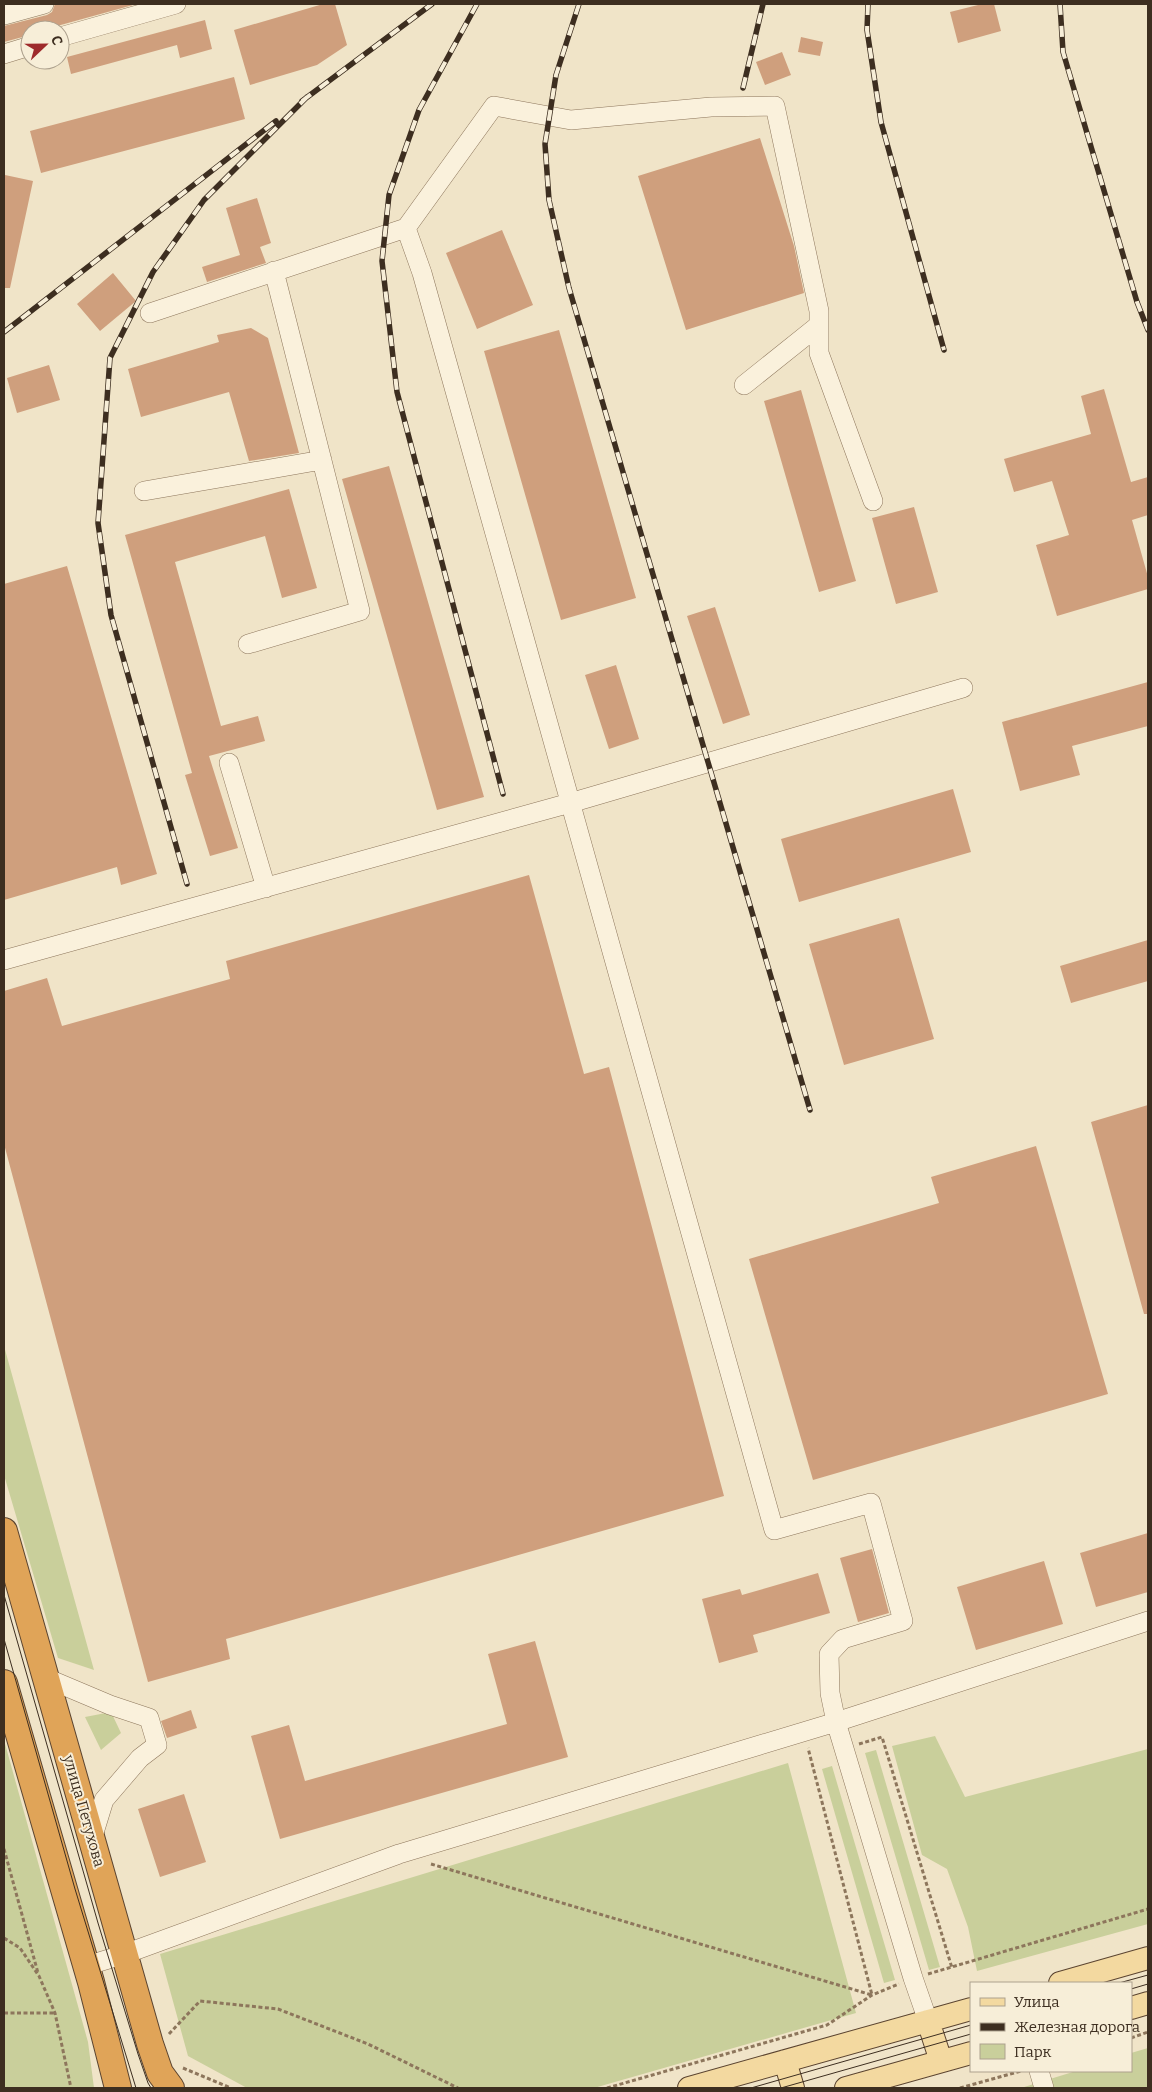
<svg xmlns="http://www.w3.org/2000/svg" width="1152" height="2092" font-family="Bitter,serif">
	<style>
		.green { fill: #c9cf9b }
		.building { fill: #cf9f7d }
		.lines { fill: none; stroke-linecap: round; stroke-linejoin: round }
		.minor-casing { stroke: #8d765c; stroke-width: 20 }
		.major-casing { stroke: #5b4430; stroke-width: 24 }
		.highway-casing { stroke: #5b4430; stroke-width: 28 }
		.path { stroke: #8d765c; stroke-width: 3; stroke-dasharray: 4 2.5; stroke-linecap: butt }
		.minor { stroke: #faf1dc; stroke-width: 19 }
		.major { stroke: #f3d9a0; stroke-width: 22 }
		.highway { stroke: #e0a458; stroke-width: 26 }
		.tram { stroke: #3d2e20; stroke-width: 1 }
		.rail-casing { stroke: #3d2e20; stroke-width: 5.5 }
		.rail { stroke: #f7eed8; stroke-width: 4; stroke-dasharray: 11; stroke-linecap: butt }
		.labels { text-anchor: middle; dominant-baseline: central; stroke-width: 4; stroke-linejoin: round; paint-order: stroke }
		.street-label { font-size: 15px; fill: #3d2e20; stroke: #f7eed8 }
	</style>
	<rect width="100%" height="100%" fill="#f0e4c8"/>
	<path class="green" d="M 4,1346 L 94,1670 L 58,1658 L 4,1475 Z
		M 111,1712 L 121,1733 L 101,1750 L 85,1717 Z
		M 935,1736 L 965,1797 L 1148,1749 L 1148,1924 L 977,1971 L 968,1927 L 947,1869 L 922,1855 L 892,1746 Z
		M 4,1740 L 88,2042 L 94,2088 L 4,2088 Z
		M 876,1750 L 940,1967 L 929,1970 L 865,1753 Z
		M 788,1763 L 856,2013 L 594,2088 L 247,2088 L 188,2056 L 160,1954 Z
		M 832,1766 L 895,1980 L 884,1983 L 822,1769 Z
		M 1148,2048 L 1148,2088 L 1021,2088 L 1076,2071 L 1131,2071 L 1131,2053 Z"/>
	<path class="building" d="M 55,4 L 133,4 L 133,5 L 57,26 L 51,30 L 30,30 L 30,35 L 4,42 L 4,26 L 47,15 L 52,12 Z
		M 323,4 L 335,4 L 347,45 L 317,65 L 250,85 L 234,30 Z
		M 982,4 L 994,4 L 1001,31 L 958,43 L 950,12 Z
		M 205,20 L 212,49 L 180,58 L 177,45 L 71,74 L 67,57 Z
		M 801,37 L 823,42 L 820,56 L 798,52 Z
		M 782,52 L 791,75 L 765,85 L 756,62 Z
		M 234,77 L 245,119 L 41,173 L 30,131 Z
		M 760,138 L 794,246 L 804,293 L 686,330 L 638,176 Z
		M 5,175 L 33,181 L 10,288 L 4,288 L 4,183 Z
		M 257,198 L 271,243 L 260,247 L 266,263 L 207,282 L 202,267 L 240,255 L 226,208 Z
		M 502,230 L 533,305 L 477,329 L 446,253 Z
		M 113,273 L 136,301 L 100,331 L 77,304 Z
		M 251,328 L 268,338 L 299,453 L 249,461 L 229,392 L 141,417 L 128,369 L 219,342 L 217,335 Z
		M 559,330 L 636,598 L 561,620 L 484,351 Z
		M 49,365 L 60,400 L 17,413 L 7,378 Z
		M 1104,389 L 1131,482 L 1148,477 L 1148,515 L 1132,520 L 1148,577 L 1148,589 L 1057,616 L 1036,545 L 1069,535 L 1052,481 L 1014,492 L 1004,459 L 1091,434 L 1081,396 Z
		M 801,390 L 856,581 L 819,592 L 764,401 Z
		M 389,466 L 484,797 L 437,810 L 342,479 Z
		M 289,489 L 317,588 L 282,598 L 265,536 L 175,562 L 221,726 L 258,716 L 265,741 L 209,756 L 238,848 L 210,856 L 185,775 L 192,773 L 125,535 Z
		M 914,507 L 938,592 L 896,604 L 872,518 Z
		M 67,566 L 157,874 L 121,885 L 117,867 L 4,900 L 4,584 Z
		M 715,607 L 750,715 L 723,724 L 687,616 Z
		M 616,665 L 639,739 L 609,749 L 585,675 Z
		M 1148,682 L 1148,726 L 1072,746 L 1080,775 L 1020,791 L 1002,722 Z
		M 953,789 L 971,852 L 799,902 L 781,839 Z
		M 529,875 L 584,1074 L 609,1067 L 724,1496 L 226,1639 L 230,1659 L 148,1682 L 4,1144 L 4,991 L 47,978 L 62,1026 L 230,979 L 226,961 Z
		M 899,918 L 934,1039 L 844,1065 L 809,944 Z
		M 1148,940 L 1148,981 L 1071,1003 L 1060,966 Z
		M 1148,1105 L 1148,1314 L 1144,1314 L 1091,1122 Z
		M 1036,1146 L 1108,1394 L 813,1480 L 749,1259 L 939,1203 L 931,1177 Z
		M 1148,1533 L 1148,1592 L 1096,1607 L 1080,1553 Z
		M 872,1549 L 889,1613 L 858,1622 L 840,1558 Z
		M 1044,1561 L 1063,1624 L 976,1650 L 957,1587 Z
		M 818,1573 L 830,1613 L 753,1635 L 758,1652 L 719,1663 L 702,1599 L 740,1589 L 742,1595 Z
		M 535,1641 L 568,1757 L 280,1839 L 251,1736 L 289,1725 L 305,1781 L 507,1724 L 488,1654 Z
		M 191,1710 L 197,1728 L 167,1738 L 161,1721 Z
		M 184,1794 L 206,1862 L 160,1877 L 138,1809 Z"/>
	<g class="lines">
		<defs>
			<path id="minor" d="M 4,15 L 44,4
				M 60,37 L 176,4
				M 4,54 L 30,46
				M 406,228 L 494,106 L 571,120 L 711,107 L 775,106 L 819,311 L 819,353 L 873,501
				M 744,385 L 819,325
				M 144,491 L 322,460
				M 248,644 L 360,611 L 274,271
				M 229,763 L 266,888
				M 4,960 L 570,803 L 963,688
				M 46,1678 L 110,1705 L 149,1718 L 157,1745 L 140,1758 L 104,1800 L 92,1839
				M 86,1966 L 125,1954 L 399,1854 L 836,1722 L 830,1693 L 829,1654 L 843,1639 L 903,1621 L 871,1503 L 774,1530 L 422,273 L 406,228 L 150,313
				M 928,2021 L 913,1978 L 836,1722 L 1148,1621
				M 1039,2071 L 1044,2088"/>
			<path id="major" d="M 1060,1983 L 1148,1958
				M 1131,2008 L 1148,2003
				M 928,2021 L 941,2061
				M 785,2061 L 793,2088
				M 689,2088 L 971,2009
				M 846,2088 L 971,2053"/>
			<path id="highway" d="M 4,1531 L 150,2044 L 160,2073 L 171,2088
				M 4,1683 L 91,1982 L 118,2088"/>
		</defs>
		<use href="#minor" class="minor-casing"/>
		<use href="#major" class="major-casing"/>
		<use href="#highway" class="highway-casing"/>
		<path class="path" d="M 859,1744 L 882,1737 L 952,1968
			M 4,1849 L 38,1973
			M 431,1864 L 872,1995 L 808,1748
			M 4,1938 L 20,1948 L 39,1976 L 55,2013 L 71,2088
			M 928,1974 L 1148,1909
			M 4,2013 L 55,2013
			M 169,2034 L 200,2001 L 278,2009 L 368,2044 L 458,2088
			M 1131,2038 L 1148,2032
			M 183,2068 L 231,2088
			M 607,2088 L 827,2025 L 872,1995 L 899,1984
			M 960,2088 L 1021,2071"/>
		<use href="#minor" class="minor"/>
		<use href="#major" class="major"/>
		<use href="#highway" class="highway"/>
		<path class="tram" d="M 4,1595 L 98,1923 L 138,2054 L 148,2083 L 151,2088
			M 4,1639 L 75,1889 L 136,2088
			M 1119,1983 L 1148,1975
			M 1131,1989 L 1148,1984
			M 751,2088 L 971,2025
			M 781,2088 L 971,2034"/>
		<defs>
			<path id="rail" d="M 477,4 L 419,110 L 389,195 L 382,261 L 397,392 L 503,794
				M 579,4 L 556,75 L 545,144 L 549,200 L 569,288 L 810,1110
				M 868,4 L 867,30 L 881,122 L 944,350
				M 1060,4 L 1063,52 L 1137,302 L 1148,330
				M 743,88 L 763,4
				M 302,101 L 432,4
				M 4,332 L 276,121
				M 187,884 L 111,615 L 98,523 L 110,358 L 153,272 L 204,200 L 307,97"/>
		</defs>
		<use href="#rail" class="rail-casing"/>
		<use href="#rail" class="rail"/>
	</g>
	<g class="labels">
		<g class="street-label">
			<text transform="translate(84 1811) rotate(74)">улица Петухова</text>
		</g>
	</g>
	<rect width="1152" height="2092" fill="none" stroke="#3d2e20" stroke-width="10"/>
	<rect x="970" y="1982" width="162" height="90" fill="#f7eed8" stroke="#ada18e"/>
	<rect x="980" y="1998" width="25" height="8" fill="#f3d9a0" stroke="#ada18e"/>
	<text x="1014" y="2007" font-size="15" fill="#3d2e20">Улица</text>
	<rect x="980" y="2023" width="25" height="8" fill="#3d2e20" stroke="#ada18e"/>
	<text x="1014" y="2032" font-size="15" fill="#3d2e20">Железная дорога</text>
	<rect x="980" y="2044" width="25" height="15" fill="#c9cf9b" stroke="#ada18e"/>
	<text x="1014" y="2057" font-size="15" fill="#3d2e20">Парк</text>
	<g transform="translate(45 45) rotate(68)"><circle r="24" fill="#f7eed8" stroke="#ada18e"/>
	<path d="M0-4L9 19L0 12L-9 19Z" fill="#9e2a2b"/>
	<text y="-8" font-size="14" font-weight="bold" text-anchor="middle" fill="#3d2e20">С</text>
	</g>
</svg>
